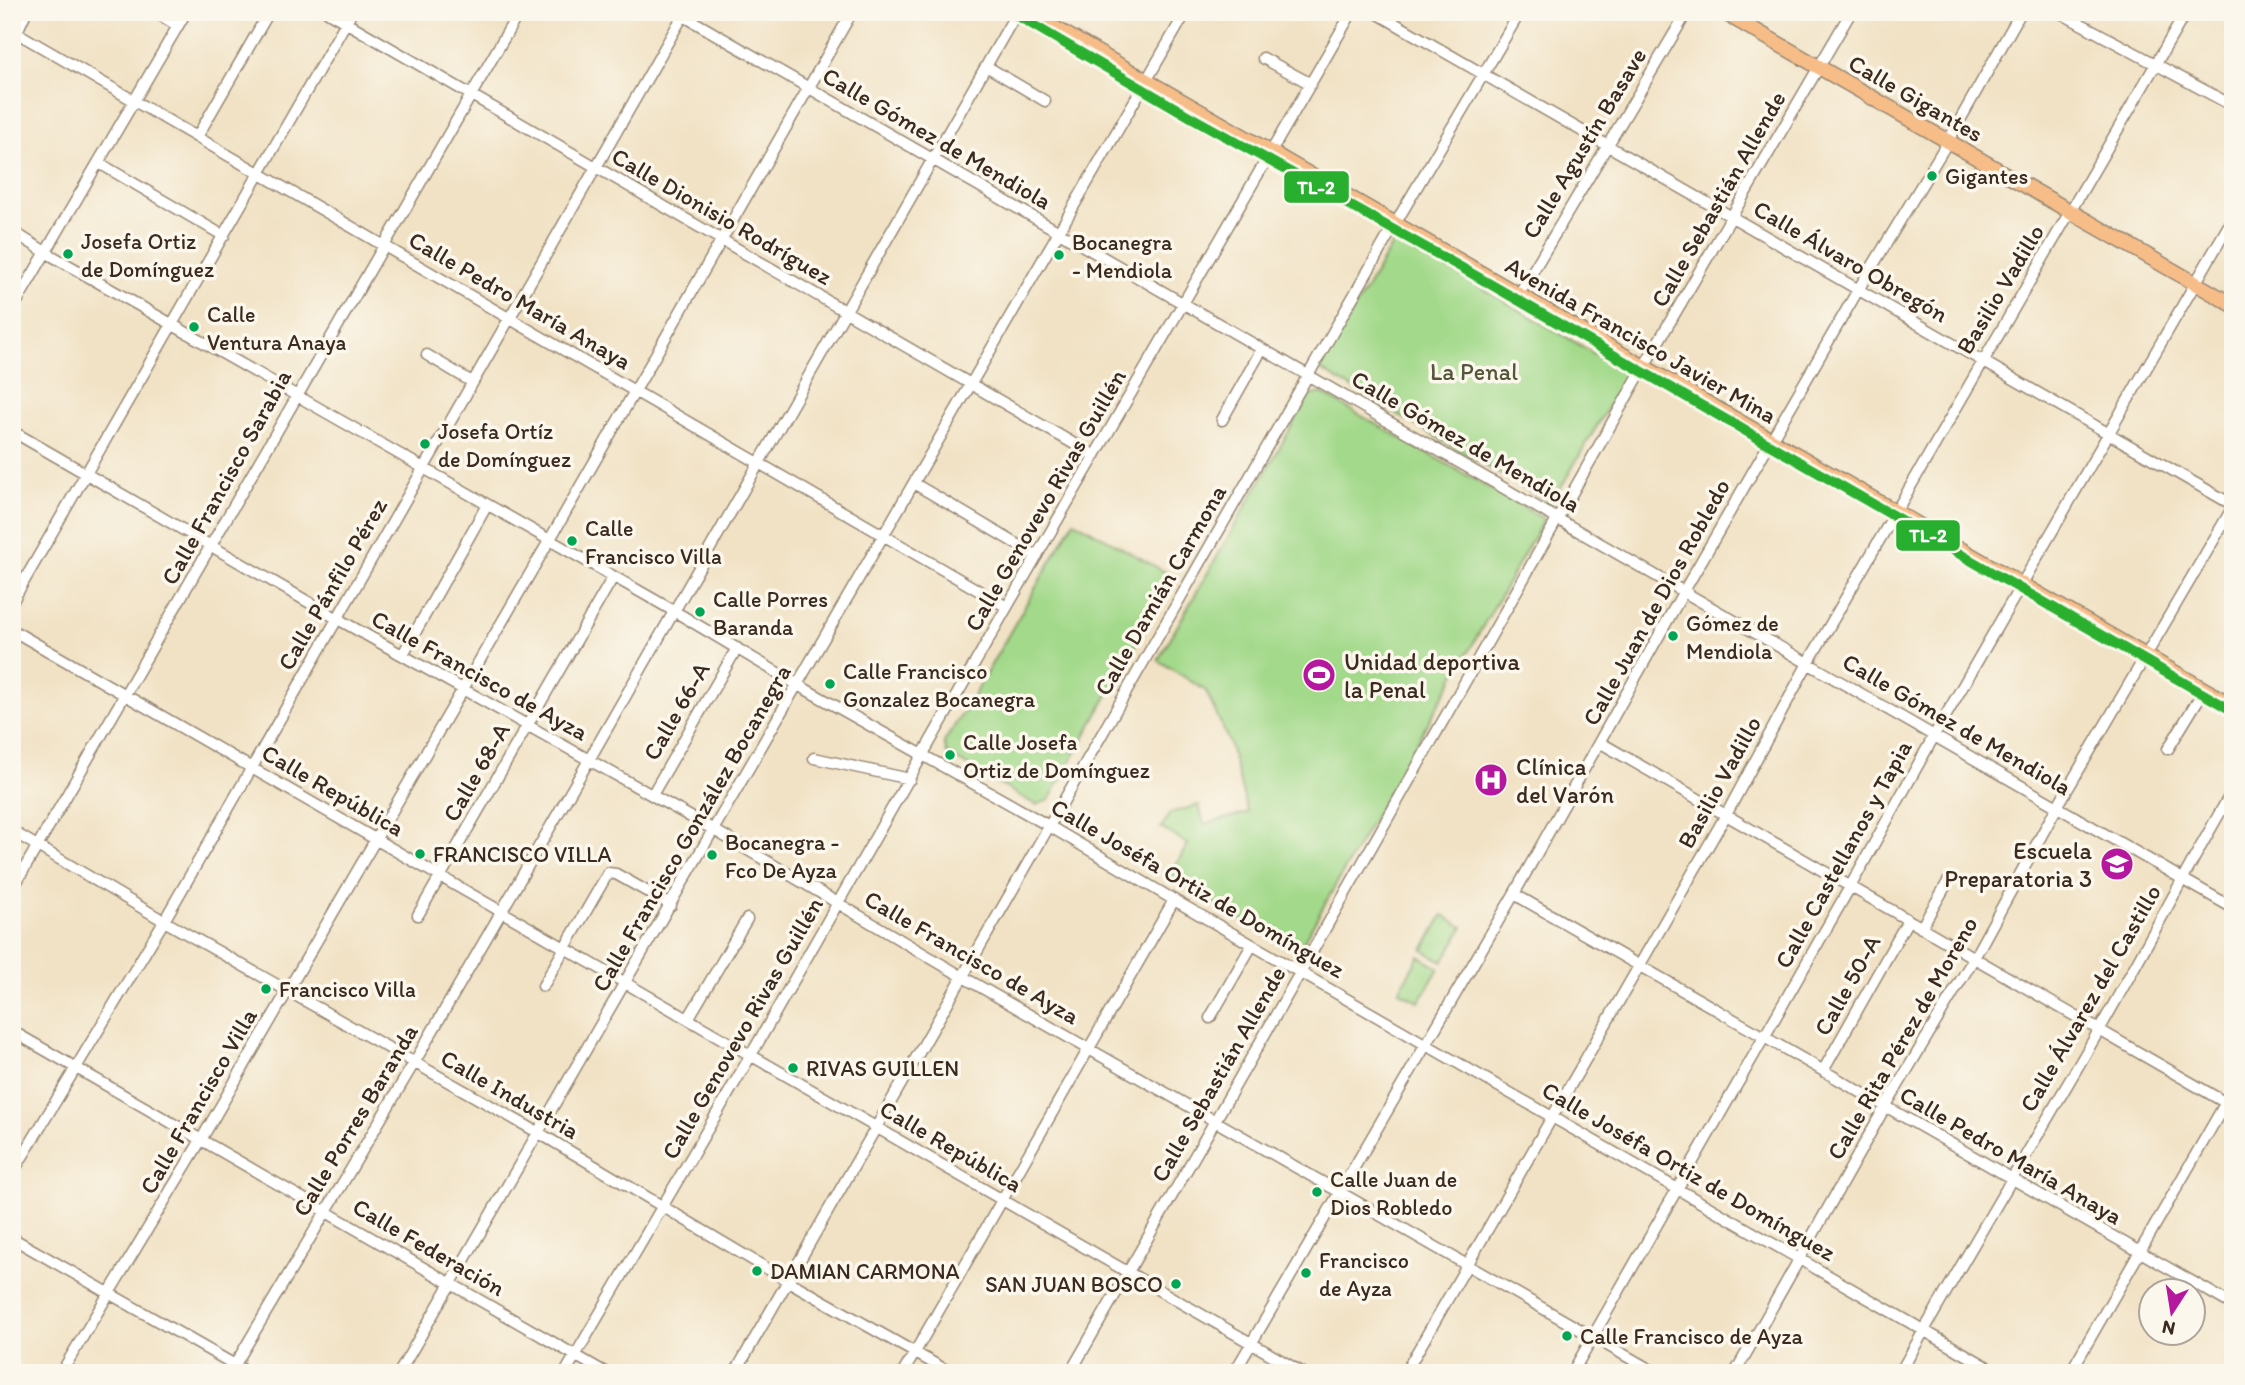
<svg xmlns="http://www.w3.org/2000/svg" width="2245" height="1385" font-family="Itim,sans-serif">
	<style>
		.green { fill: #a3d98a; stroke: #6f8254; stroke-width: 2 }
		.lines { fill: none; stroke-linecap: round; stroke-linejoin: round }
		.minor-casing { stroke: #968672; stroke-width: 13 }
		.major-casing { stroke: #968672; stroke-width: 17 }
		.minor { stroke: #fff; stroke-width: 10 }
		.major { stroke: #f7bd88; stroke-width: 14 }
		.rail-1-casing { stroke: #fbf7ec; stroke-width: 16 }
		.rail-1 { stroke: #29af2f; stroke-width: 10 }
		.bus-dot { fill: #00a651; stroke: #fbf7ec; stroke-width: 2.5 }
		.labels { text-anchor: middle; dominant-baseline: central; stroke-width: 7; stroke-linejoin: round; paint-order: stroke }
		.bus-label { font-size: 22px; fill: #3b2a1e; stroke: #fbf7ec; text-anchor: start }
		.street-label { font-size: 24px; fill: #3b2a1e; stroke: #fbf7ec }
		.park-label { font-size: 24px; fill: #555639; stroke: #fbf7ec }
		.poi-label { font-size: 24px; fill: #3b2a1e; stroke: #fbf7ec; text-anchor: start }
		.line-badge { stroke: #fbf7ec; stroke-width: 2.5 }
		.badge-label { font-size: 19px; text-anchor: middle; font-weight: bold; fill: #fff }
	</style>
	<rect width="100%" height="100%" fill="#fbf7ec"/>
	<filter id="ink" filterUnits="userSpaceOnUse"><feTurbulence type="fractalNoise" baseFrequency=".0143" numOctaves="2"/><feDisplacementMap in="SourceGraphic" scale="14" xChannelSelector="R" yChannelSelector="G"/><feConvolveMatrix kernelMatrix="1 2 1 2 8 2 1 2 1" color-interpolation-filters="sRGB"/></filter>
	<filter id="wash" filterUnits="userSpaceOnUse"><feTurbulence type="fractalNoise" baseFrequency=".00686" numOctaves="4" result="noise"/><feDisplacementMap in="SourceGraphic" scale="28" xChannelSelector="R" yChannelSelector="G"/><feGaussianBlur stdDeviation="1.57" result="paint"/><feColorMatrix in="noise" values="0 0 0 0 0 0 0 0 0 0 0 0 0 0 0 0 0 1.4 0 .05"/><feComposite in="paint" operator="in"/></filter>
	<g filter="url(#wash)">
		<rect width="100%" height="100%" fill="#f1e2c5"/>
		<path class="green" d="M 1396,238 L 1628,373 L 1551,504 L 1319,369 Z
			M 1321,393 L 1544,519 L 1302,944 L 1287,947 L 1169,877 L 1188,844 L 1161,828 L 1170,813 L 1199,805 L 1204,824 L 1248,813 L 1229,742 L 1206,691 L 1158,660 L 1309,396 Z
			M 1074,521 L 1174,577 L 1049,800 L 1036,805 L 947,754 L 944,742 L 968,705 Z
			M 1443,915 L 1463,927 L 1443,962 L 1423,950 Z
			M 1419,956 L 1439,968 L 1419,1002 L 1399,991 Z"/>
	</g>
	<g filter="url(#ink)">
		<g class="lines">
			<defs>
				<path id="minor" d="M 155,12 L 178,26
					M 328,12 L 1095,456
					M 677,12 L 2233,908
					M 1375,12 L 2233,505
					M 2059,12 L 2233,106
					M 12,30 L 1007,607
					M 12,43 L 26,12
					M 1263,58 L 1311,84
					M 986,66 L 1045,101
					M 197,137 L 269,12
					M 99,163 L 224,236
					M 12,231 L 47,253 L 674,611 L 798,685 L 1049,826 L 1174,900 L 1998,1373
					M 1518,296 L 1687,12
					M 12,310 L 186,12
					M 427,355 L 472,382
					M 1222,420 L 1262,349
					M 12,431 L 336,618 L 714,830 L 963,977 L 1656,1373
					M 915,484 L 1037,556
					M 12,602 L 352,12
					M 12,630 L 1303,1373
					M 403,654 L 487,505
					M 1601,743 L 2233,1107
					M 2168,749 L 2204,690
					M 814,758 L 910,779
					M 652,795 L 737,648
					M 12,831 L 164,921 L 539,1133 L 788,1281 L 951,1373
					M 12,890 L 519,12
					M 1514,894 L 2233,1305
					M 418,915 L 613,577
					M 1921,928 L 1949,880
					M 543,986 L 608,873 L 616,874 L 671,905
					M 1210,1018 L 1252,945
					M 688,1019 L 747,919
					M 12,1031 L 606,1373
					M 1823,1071 L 1908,920
					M 12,1174 L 164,921 L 685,12
					M 12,1238 L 249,1373
					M 61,1373 L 201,1140 L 549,541 L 852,12
					M 230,1373 L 414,1063 L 589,760 L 1017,12
					M 399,1373 L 1186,12
					M 565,1373 L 751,1055 L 1007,607 L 1352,12
					M 735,1373 L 1395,224 L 1520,12
					M 903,1373 L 1174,900
					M 1070,1373 L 1300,973 L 1643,368 L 1851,12
					M 1234,1373 L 1514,894 L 1684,591 L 1858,290 L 1947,143 L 2021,12
					M 1405,1373 L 1726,815 L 1808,663 L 2186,12
					M 1572,1373 L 1850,887 L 1934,736 L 2233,218
					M 1735,1373 L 1885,1107 L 1974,958 L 2057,807 L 2233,507
					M 1900,1373 C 1964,1258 2032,1146 2098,1032 C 2144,952 2186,870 2233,790
					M 2070,1373 L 2233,1090"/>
				<path id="major" d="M 1027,12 L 2233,706
					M 1723,12 L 2233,305"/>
			</defs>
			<use href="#minor" class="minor-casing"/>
			<use href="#major" class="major-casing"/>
			<use href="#minor" class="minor"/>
			<use href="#major" class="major"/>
			<defs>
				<path id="rail-1" d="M 1011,12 L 1189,116 L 1457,265 L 2233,711"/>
			</defs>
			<use href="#rail-1" class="rail-1-casing"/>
			<use href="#rail-1" class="rail-1"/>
		</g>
	</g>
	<defs>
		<symbol id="stadium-disc" viewBox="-11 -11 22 22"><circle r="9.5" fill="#b5179e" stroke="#fbf7ec"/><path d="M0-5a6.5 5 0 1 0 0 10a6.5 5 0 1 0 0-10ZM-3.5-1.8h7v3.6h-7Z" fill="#fff"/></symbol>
		<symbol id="hospital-disc" viewBox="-11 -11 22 22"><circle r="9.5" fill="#b5179e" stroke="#fbf7ec"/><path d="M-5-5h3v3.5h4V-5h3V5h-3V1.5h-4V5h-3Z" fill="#fff"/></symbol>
		<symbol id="university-disc" viewBox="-11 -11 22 22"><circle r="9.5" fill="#b5179e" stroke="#fbf7ec"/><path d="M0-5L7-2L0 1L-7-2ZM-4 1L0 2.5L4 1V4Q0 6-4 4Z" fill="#fff"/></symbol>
	</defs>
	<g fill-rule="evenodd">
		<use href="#stadium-disc" x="1300" y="656" width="38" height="38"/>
		<use href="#hospital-disc" x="1472" y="761" width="38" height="38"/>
		<use href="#university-disc" x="2098" y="845" width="38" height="38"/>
	</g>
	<g class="bus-dot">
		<circle cx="1932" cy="176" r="6"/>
		<circle cx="68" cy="254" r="6"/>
		<circle cx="1059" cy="255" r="6"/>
		<circle cx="194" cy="327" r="6"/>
		<circle cx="425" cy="444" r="6"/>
		<circle cx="572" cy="541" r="6"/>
		<circle cx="700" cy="612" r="6"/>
		<circle cx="1673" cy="636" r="6"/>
		<circle cx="830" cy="684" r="6"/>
		<circle cx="950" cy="755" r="6"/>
		<circle cx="420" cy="854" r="6"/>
		<circle cx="712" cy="855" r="6"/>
		<circle cx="266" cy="989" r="6"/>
		<circle cx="793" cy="1068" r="6"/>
		<circle cx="1317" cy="1192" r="6"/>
		<circle cx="757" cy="1271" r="6"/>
		<circle cx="1306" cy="1273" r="6"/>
		<circle cx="1176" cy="1284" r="6"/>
		<circle cx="1567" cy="1336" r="6"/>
	</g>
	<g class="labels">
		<g class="bus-label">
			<text x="1945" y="176">Gigantes</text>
			<text x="81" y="241">Josefa Ortiz<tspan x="81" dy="28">de Domínguez</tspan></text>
			<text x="1072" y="242">Bocanegra<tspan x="1072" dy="28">- Mendiola</tspan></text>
			<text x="207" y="314">Calle<tspan x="207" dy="28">Ventura Anaya</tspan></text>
			<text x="438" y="431">Josefa Ortíz<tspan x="438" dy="28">de Domínguez</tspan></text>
			<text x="585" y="528">Calle<tspan x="585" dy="28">Francisco Villa</tspan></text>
			<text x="713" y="599">Calle Porres<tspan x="713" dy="28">Baranda</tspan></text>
			<text x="1686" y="623">Gómez de<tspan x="1686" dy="28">Mendiola</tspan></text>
			<text x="843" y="671">Calle Francisco<tspan x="843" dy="28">Gonzalez Bocanegra</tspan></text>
			<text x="963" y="742">Calle Josefa<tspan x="963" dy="28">Ortiz de Domínguez</tspan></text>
			<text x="725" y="842">Bocanegra -<tspan x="725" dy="28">Fco De Ayza</tspan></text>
			<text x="433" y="854">FRANCISCO VILLA</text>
			<text x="279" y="989">Francisco Villa</text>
			<text x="806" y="1068">RIVAS GUILLEN</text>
			<text x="1330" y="1179">Calle Juan de<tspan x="1330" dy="28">Dios Robledo</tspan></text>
			<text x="1319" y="1260">Francisco<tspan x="1319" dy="28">de Ayza</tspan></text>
			<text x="770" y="1271">DAMIAN CARMONA</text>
			<text x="1163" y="1284" text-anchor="end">SAN JUAN BOSCO</text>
			<text x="1580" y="1336">Calle Francisco de Ayza</text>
		</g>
		<g class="street-label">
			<text transform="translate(1916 98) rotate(30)">Calle Gigantes</text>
			<text transform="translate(937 138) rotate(30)">Calle Gómez de Mendiola</text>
			<text transform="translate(1584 143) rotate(-59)">Calle Agustín Basave</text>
			<text transform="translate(1718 199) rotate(-60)">Calle Sebastián Allende</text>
			<text transform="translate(722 216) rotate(30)">Calle Dionisio Rodríguez</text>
			<text transform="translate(1851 261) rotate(30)">Calle Álvaro Obregón</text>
			<text transform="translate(2000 289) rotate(-59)">Basilio Vadillo</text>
			<text transform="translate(520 300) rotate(30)">Calle Pedro María Anaya</text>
			<text transform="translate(1641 340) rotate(30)">Avenida Francisco Javier Mina</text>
			<text transform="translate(1466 441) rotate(30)">Calle Gómez de Mendiola</text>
			<text transform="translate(226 477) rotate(-61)">Calle Francisco Sarabia</text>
			<text transform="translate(1045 500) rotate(-60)">Calle Genovevo Rivas Guillén</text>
			<text transform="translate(332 584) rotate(-60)">Calle Pánfilo Pérez</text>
			<text transform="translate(1160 590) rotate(-60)">Calle Damián Carmona</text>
			<text transform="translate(1656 602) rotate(-61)">Calle Juan de Dios Robledo</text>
			<text transform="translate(480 675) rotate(29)">Calle Francisco de Ayza</text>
			<text transform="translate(676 711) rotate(-60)">Calle 66-A</text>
			<text transform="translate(1957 724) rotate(30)">Calle Gómez de Mendiola</text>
			<text transform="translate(476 772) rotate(-60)">Calle 68-A</text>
			<text transform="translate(1719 782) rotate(-61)">Basilio Vadillo</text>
			<text transform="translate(333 790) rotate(30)">Calle República</text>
			<text transform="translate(691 828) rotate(-60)">Calle Francisco González Bocanegra</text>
			<text transform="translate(1843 854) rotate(-61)">Calle Castellanos y Tapia</text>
			<text transform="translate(1198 888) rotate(30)">Calle Joséfa Ortiz de Domínguez</text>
			<text transform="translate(972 957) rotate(30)">Calle Francisco de Ayza</text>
			<text transform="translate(1847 985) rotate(-61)">Calle 50-A</text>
			<text transform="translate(2090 998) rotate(-60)">Calle Álvarez del Castillo</text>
			<text transform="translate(742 1028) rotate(-60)">Calle Genovevo Rivas Guillén</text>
			<text transform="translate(1902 1038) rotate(-60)">Calle Rita Pérez de Moreno</text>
			<text transform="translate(1218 1074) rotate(-60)">Calle Sebastián Allende</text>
			<text transform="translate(510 1094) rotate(30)">Calle Industria</text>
			<text transform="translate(198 1101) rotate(-60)">Calle Francisco Villa</text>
			<text transform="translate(355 1120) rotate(-59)">Calle Porres Baranda</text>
			<text transform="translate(951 1146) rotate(30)">Calle República</text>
			<text transform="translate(2011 1155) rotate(30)">Calle Pedro María Anaya</text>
			<text transform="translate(1689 1171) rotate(30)">Calle Joséfa Ortiz de Domínguez</text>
			<text transform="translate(429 1247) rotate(30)">Calle Federación</text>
		</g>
		<g class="park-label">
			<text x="1474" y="371">La Penal</text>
		</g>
		<g class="poi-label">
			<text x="1344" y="661">Unidad deportiva<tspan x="1344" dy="28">la Penal</tspan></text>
			<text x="1516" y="766">Clínica<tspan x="1516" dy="28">del Varón</tspan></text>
			<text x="2092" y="850" text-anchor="end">Escuela<tspan x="2092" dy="28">Preparatoria 3</tspan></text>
		</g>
	</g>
	<g class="line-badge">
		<rect x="1283" y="170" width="67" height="34" rx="7" fill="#29af2f"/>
		<rect x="1895" y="519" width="66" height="33" rx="7" fill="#29af2f"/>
	</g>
	<g class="badge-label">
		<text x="1316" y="194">TL-2</text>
		<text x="1928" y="542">TL-2</text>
	</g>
	<rect width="2245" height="1385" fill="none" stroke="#fbf7ec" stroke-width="42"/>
	<g transform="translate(2172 1312) rotate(192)"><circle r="33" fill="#fbf7ec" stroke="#aea59a" stroke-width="2"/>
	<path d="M0-5L12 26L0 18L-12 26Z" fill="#b5179e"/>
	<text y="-10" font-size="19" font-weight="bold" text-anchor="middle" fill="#3b2a1e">N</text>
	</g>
</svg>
